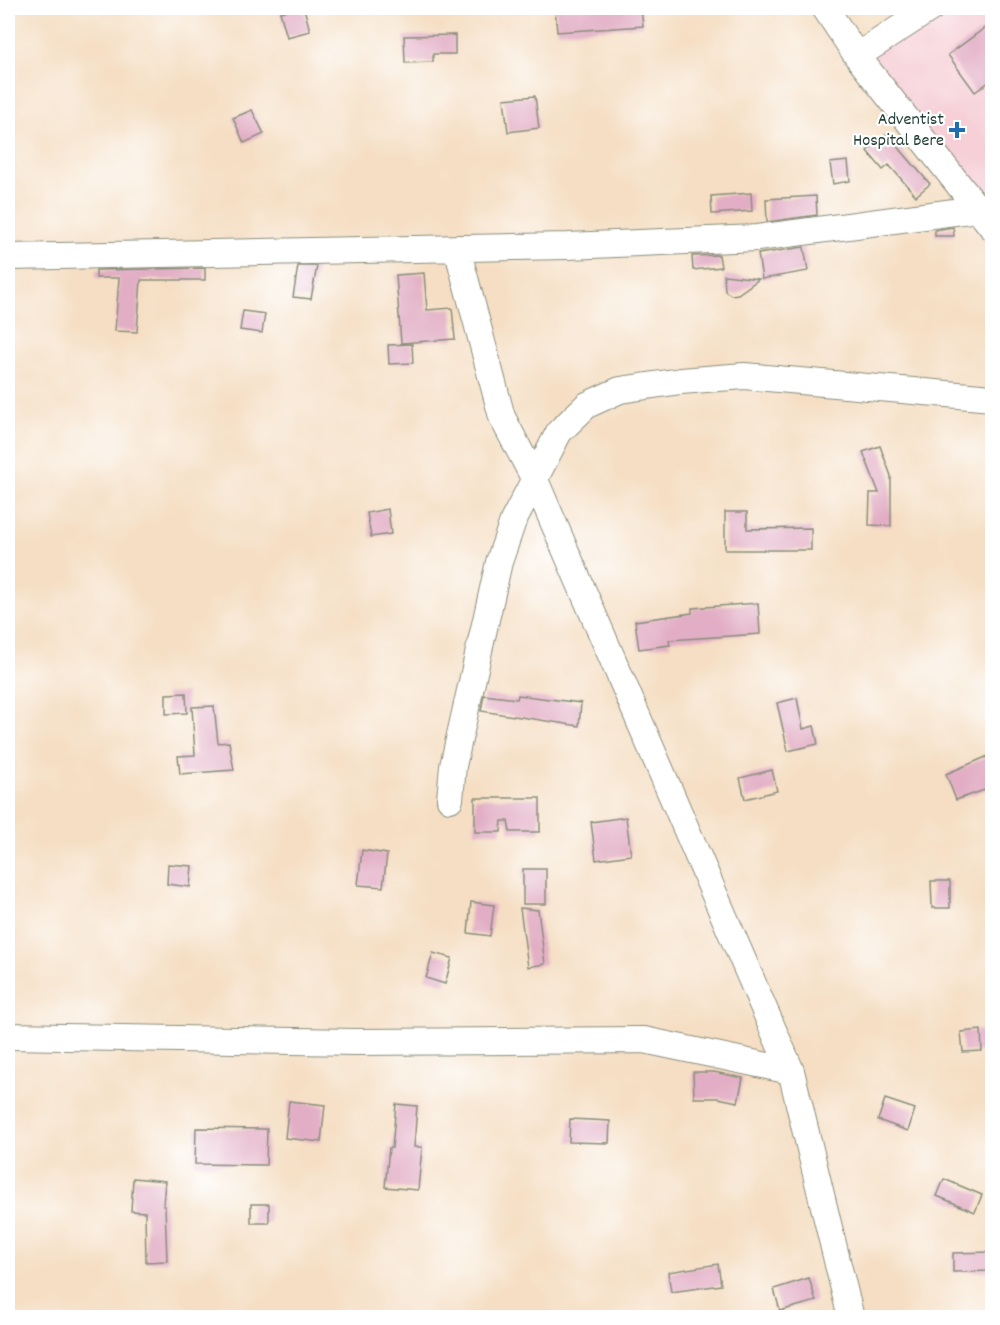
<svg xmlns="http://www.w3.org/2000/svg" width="1000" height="1325" font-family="Dekko,sans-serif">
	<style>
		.built { fill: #f6cfd7 }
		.building { fill: #e2aec5 }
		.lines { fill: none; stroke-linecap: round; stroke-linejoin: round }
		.minor-casing { stroke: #8a8e7c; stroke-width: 28 }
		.minor { stroke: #fff; stroke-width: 26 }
		.poi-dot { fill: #1f6fb2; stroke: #fff; stroke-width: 2 }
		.labels { text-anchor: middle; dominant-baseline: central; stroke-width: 4.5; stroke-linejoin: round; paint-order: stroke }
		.poi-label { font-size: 18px; fill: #1f3d34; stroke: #fff; text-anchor: end }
	</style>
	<rect width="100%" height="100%" fill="#fff"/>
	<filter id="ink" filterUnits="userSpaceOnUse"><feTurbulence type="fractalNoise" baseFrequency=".0167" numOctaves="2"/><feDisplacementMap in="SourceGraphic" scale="12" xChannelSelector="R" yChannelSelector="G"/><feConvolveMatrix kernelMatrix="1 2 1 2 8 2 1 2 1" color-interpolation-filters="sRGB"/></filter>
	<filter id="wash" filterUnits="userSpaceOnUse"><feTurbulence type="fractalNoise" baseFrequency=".008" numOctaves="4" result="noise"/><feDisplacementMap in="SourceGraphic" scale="24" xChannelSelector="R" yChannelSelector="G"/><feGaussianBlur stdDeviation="1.35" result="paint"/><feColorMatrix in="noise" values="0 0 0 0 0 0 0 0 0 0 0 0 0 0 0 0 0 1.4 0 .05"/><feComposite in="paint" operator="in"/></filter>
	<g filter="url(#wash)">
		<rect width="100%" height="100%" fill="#f5dec3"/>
		<path class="built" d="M 919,8 L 992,8 L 992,214 L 850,45 Z"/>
		<g id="blocks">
			<path class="building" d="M 297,8 L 304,8 L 310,31 L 287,37 L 280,12 Z
				M 555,8 L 641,8 L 643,26 L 557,32 Z
				M 993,22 L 993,79 L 975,92 L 948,55 Z
				M 455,35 L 455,54 L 433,54 L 433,62 L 405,63 L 404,36 Z
				M 535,96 L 539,128 L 508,132 L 504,99 Z
				M 252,110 L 264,134 L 244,143 L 233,118 Z
				M 887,134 L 930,184 L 916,196 L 889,165 L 883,170 L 867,151 Z
				M 848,161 L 850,181 L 833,184 L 830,163 Z
				M 751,193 L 752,211 L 712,214 L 711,196 Z
				M 816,196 L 817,215 L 767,222 L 766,199 Z
				M 953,227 L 954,236 L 935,236 L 935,230 Z
				M 804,247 L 808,271 L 762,279 L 758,254 Z
				M 719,255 L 721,267 L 693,270 L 692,256 Z
				M 298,266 L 317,266 L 311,299 L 293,297 Z
				M 205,268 L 205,280 L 141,280 L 137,332 L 115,331 L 119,278 L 96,278 L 96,270 Z
				M 424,273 L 427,310 L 452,308 L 455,339 L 401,343 L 396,275 Z
				M 724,275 L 759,279 L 738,294 L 731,295 L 725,291 Z
				M 243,311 L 265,314 L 262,333 L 240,330 Z
				M 412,344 L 413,363 L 389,364 L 388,345 Z
				M 880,446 L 891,476 L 891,526 L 869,525 L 870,493 L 879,493 L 863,452 Z
				M 388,509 L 391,534 L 371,537 L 367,513 Z
				M 725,512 L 747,512 L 747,529 L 811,528 L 811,550 L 725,550 Z
				M 758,603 L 760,634 L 669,640 L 670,645 L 639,649 L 635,621 L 692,613 L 692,608 Z
				M 186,693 L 187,713 L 166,714 L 166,694 Z
				M 484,695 L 517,699 L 518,695 L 581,703 L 579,726 L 481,711 Z
				M 797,698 L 803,729 L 814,726 L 818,744 L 788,751 L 777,703 Z
				M 214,706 L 218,743 L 229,742 L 234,770 L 180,774 L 178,756 L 195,755 L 192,707 Z
				M 993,754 L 993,787 L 956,800 L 946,774 Z
				M 772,770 L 777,791 L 745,799 L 740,778 Z
				M 475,798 L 540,798 L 540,832 L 510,832 L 508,821 L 502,821 L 501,832 L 475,832 Z
				M 626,817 L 631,855 L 596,860 L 591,822 Z
				M 362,850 L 387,854 L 383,887 L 358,885 Z
				M 168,864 L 192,866 L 190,887 L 167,884 Z
				M 523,869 L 546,869 L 546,904 L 523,904 Z
				M 931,881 L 950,881 L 950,908 L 932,908 Z
				M 471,902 L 494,905 L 490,936 L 468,933 Z
				M 520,908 L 538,910 L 545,964 L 528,967 Z
				M 433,953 L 452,958 L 445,984 L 426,978 Z
				M 981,1030 L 982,1051 L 963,1052 L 961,1032 Z
				M 693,1072 L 714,1072 L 743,1078 L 738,1102 L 718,1098 L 694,1098 Z
				M 885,1099 L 915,1109 L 908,1131 L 878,1120 Z
				M 289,1101 L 325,1105 L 321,1142 L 285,1138 Z
				M 396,1104 L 417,1106 L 414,1147 L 422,1147 L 418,1190 L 385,1187 L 389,1148 L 392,1148 Z
				M 570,1119 L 610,1121 L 609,1143 L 569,1142 Z
				M 196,1128 L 267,1129 L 266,1165 L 195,1164 Z
				M 133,1178 L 165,1181 L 163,1206 L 165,1206 L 167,1261 L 146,1262 L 145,1212 L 131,1211 Z
				M 944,1179 L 982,1195 L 975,1212 L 937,1196 Z
				M 251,1204 L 269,1204 L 269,1223 L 251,1223 Z
				M 993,1252 L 993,1271 L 953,1272 L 953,1253 Z
				M 718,1264 L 721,1285 L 671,1292 L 668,1272 Z
				M 809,1278 L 816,1301 L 780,1311 L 774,1289 Z"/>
		</g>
	</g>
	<g filter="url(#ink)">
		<use href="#blocks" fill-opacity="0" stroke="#8a8e7c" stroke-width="1.5"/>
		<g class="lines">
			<defs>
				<path id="minor" d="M 825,8 L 857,56 L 992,227
					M 857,56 L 931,8
					M 457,248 L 502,417 L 535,480 L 791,1071 L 851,1318
					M 8,257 L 568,246 L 757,238 L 977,209
					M 450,799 L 453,766 L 499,562 L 513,521 L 559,432 L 587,405 L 620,390 L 681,381 L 744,376 L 992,398
					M 8,1036 L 355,1042 L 644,1040 L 791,1071"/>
			</defs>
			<use href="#minor" class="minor-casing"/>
			<use href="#minor" class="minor"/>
		</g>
	</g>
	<path class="poi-dot" d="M954 121h6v6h6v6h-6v6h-6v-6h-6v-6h6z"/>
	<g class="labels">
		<g class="poi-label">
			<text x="944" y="120">Adventist<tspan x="944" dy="21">Hospital Bere</tspan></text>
		</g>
	</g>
	<rect width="1000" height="1325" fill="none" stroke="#fff" stroke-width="30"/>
</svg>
